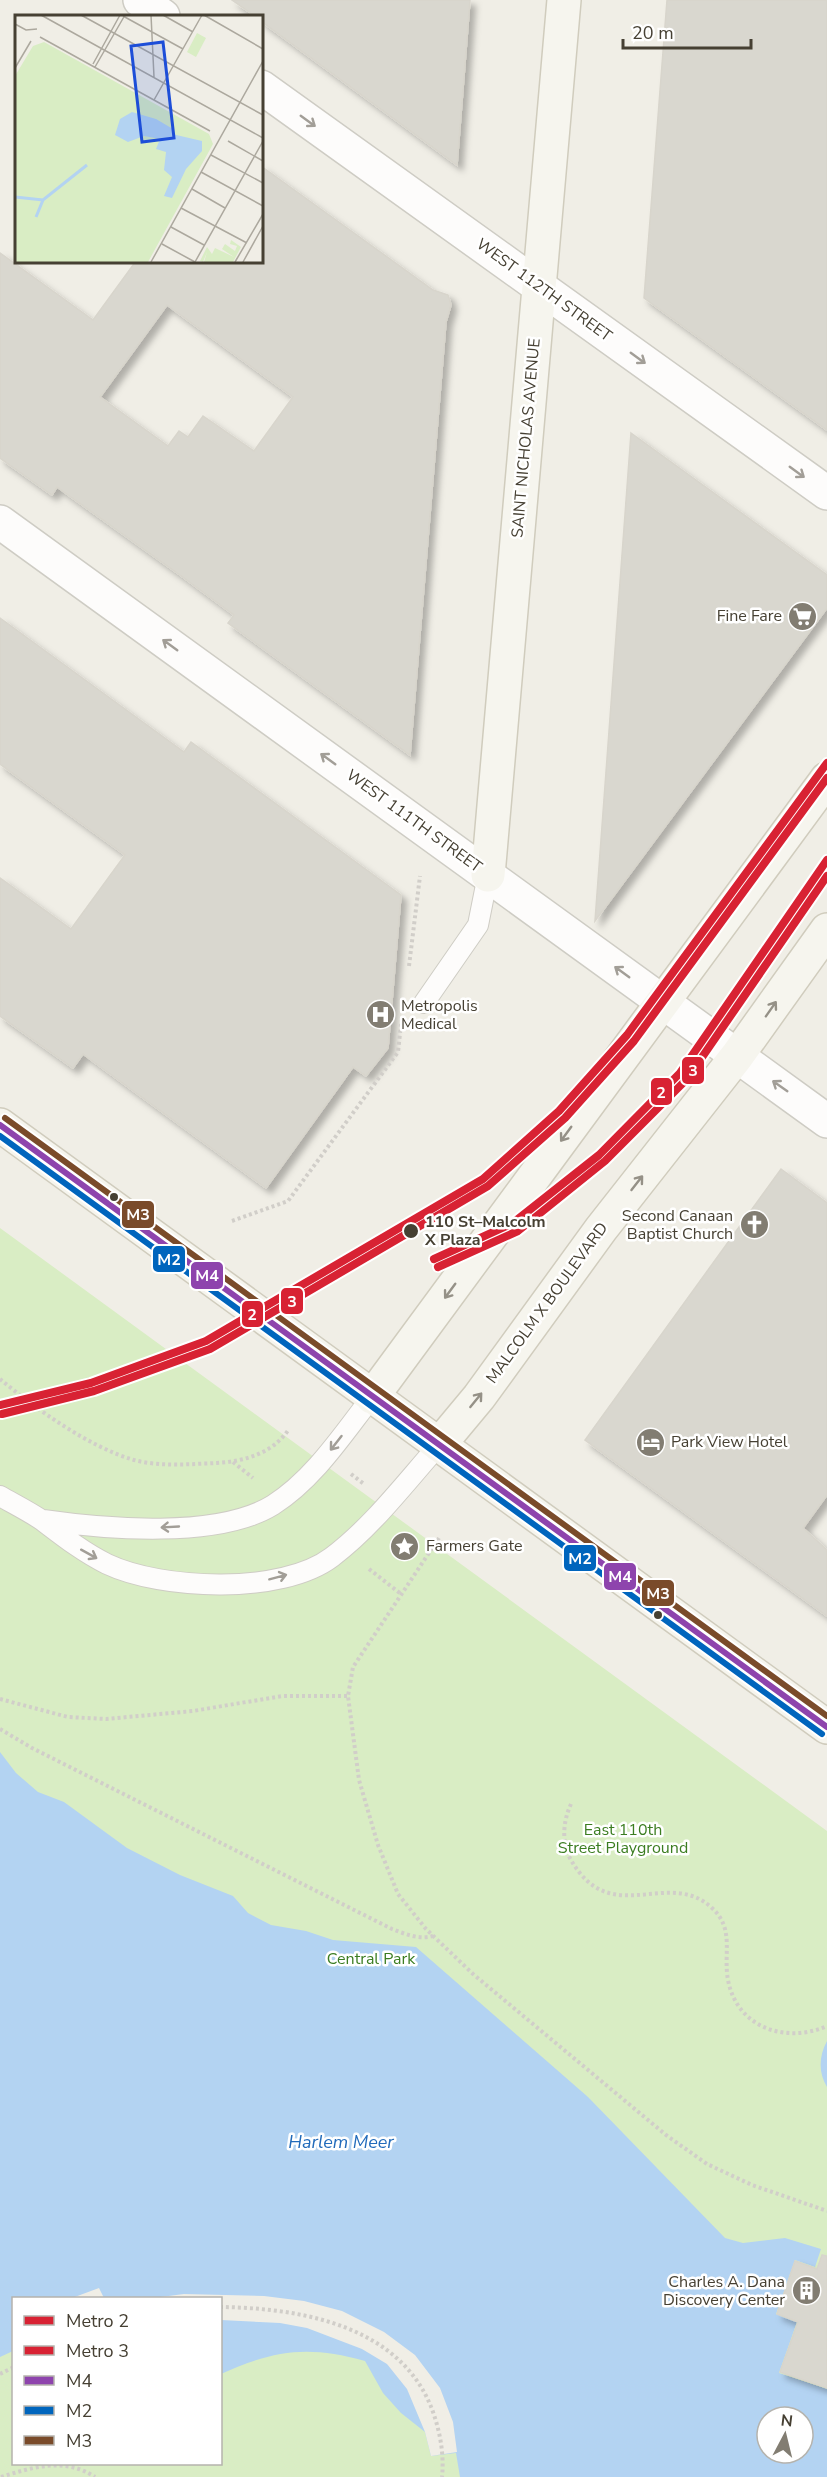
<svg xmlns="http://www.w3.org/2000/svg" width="827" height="2477" font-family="'Nunito Sans',sans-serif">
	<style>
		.green { fill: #d9edc4; fill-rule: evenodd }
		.water { fill: #b3d3f2; fill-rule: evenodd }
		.pier { fill: #f0eee6 }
		.building { fill: #d9d7cf; stroke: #d8d5cc; stroke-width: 1.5; fill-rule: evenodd; filter: url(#shadow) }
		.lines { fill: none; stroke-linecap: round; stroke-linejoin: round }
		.lane-casing { stroke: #ceccc4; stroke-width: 22 }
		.street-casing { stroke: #ceccc4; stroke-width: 36 }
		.secondary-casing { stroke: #d0ccbd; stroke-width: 36 }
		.path { stroke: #d1cec9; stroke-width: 4; stroke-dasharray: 3 3; stroke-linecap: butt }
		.lane { stroke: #fdfcfb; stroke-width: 20 }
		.street { stroke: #fdfcfb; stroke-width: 33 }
		.secondary { stroke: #f6f5ee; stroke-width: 33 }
		.bus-1-casing { stroke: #fff; stroke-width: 10 }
		.bus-2-casing { stroke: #fff; stroke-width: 10 }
		.bus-3-casing { stroke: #fff; stroke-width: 10 }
		.bus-1 { stroke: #8e44ad; stroke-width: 6 }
		.bus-2 { stroke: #0065bd; stroke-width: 6 }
		.bus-3 { stroke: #7a4b2a; stroke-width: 6 }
		.metro-1-casing { stroke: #fff; stroke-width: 12 }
		.metro-2-casing { stroke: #fff; stroke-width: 12 }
		.metro-1 { stroke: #d82233; stroke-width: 8 }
		.metro-2 { stroke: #d82233; stroke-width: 8 }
		.oneway { stroke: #a29e97 }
		.oneway2 { stroke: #959187 }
		.bus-dot { fill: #464033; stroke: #fff; stroke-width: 2 }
		.labels { text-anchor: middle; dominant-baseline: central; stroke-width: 5; stroke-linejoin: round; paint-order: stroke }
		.street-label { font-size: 16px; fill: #464033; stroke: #fff }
		.poi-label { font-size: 16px; fill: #464033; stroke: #fff; text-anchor: end }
		.stop-label { font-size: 16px; font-weight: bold; fill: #464033; stroke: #fff; text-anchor: start }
		.park-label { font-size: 16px; fill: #3b7d21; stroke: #fff }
		.water-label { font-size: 18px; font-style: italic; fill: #226bbb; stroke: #fff }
		.inset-river { fill: none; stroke: #b3d3f2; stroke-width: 3 }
		.inset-road { fill: none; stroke: #aca89e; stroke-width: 1.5 }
		.view { fill: #1d4ed8; fill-opacity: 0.15; stroke: #1d4ed8; stroke-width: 3 }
		.inset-edge { fill: none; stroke: #464033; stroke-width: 3 }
		.line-badge { stroke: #fff; stroke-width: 2 }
		.badge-label { font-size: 16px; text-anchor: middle; font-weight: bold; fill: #fff }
	</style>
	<defs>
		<filter id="shadow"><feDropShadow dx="5.5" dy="5.5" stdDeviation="3" flood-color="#0004"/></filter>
	</defs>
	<rect width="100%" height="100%" fill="#f0eee6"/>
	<path class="green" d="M 0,1228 L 827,1831 L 827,2477 L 0,2477 ZM 14,2298 L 220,2298 L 220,2464 L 14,2464 ZM 767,2417 L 803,2417 L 803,2453 L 767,2453 Z"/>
	<path class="water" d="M 0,1752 L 16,1773 L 38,1792 L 64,1802 L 127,1848 L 180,1875 L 233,1896 L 248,1913 L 271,1925 L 306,1931 L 333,1940 L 416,1947 L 588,2097 L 725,2238 L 743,2243 L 785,2238 L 821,2249 L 815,2267 L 795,2260 L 776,2314 L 797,2322 L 779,2373 L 827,2389 L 827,2477 L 460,2477 L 456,2453 L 431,2456 L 425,2432 L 401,2413 L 383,2393 L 365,2361 C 308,2345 274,2350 221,2374 L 220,2298 L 14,2298 L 13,2351 L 0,2357 ZM 767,2417 L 803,2417 L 803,2453 L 767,2453 Z
		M 827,2041 L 827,2087 C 818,2072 819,2056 827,2041 Z"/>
	<path class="pier" d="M 99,2288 L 104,2298 L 72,2298 Z
		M 184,2294 L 264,2296 L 304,2301 L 342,2311 L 384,2332 L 415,2355 L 440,2388 L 453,2422 L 457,2452 L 431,2456 L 425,2432 L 407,2389 L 387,2364 L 362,2349 L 307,2328 L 280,2323 L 221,2320 L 220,2298 L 153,2298 Z"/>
	<path class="building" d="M 232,0 L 470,0 L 457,165 L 261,21 L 261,16 L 255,16 Z
		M 667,0 L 827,0 L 827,430 L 644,298 Z
		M 261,166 L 433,290 L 448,295 L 451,305 L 446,322 L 410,755 L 228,623 L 234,615 L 180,575 L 57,487 L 52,495 L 0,458 L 0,253 L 93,320 L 136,261 L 261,261 ZM 167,305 L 293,397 L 254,451 L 203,416 L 188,437 L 179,431 L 168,446 L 100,397 Z
		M 631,433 L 827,575 L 827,608 L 595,921 Z
		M 0,618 L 184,752 L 191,742 L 401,895 L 388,1048 L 366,1076 L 353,1067 L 266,1188 L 83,1054 L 73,1068 L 0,1016 L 0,878 L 71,929 L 125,855 L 0,764 Z
		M 781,1169 L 827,1203 L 827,1495 L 803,1528 L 827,1550 L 827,1616 L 585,1440 Z
		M 822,2255 L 827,2256 L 827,2388 L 780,2372 L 798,2322 L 777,2314 L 795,2261 L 817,2269 Z"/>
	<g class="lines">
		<defs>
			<path id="lane" d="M 424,1003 L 478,925 L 488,875
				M 0,1496 C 14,1504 30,1512 43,1521 C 64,1537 83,1552 107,1564 C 162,1590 282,1595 332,1557 C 373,1526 405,1483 439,1445
				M 43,1520 C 105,1529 218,1539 273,1505 C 314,1479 343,1434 372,1397"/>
			<path id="street" d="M 140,0 L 163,16
				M 261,87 L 827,493
				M 0,522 L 827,1121"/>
			<path id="secondary" d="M 488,875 L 564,0
				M 0,1125 L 827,1727
				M 372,1397 L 827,779
				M 439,1445 L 479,1397 L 601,1229 L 737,1056 L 827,930"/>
		</defs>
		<use href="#lane" class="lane-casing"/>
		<use href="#street" class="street-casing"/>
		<use href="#secondary" class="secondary-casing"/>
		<path class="path" d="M 409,966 L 420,876
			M 232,1221 L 288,1201 L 398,1052 L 401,1024
			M 0,1379 C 36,1409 89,1447 134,1460 C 160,1467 191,1464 217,1463 C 246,1461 273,1453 289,1429
			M 233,1462 L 253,1478
			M 351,1474 L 364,1484
			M 439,1538 L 353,1667 L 348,1696 L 359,1780 L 378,1845 L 398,1894 L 426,1929 L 473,1974 L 666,2135 L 707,2164 L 752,2185 L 827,2211
			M 369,1569 L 401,1594
			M 0,1699 L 68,1717 L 106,1719 L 193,1711 L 282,1696 L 348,1696
			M 0,1729 L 32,1748 L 392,1929 C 405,1934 419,1940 433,1936
			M 571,1804 C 563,1821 561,1843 571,1860 C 611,1930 668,1867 712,1908 C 735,1929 723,1954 728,1980 C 737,2028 786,2044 827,2026
			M 220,2307 C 304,2308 407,2327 435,2418 C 441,2437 444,2457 442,2477
			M 0,2374 L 14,2367
			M 1,2477 C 33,2467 65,2457 95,2477"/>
		<use href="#lane" class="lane"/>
		<use href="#street" class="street"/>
		<use href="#secondary" class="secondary"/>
		<defs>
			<path id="bus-1" d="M 0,1125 L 827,1727"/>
			<path id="bus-2" d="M 0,1136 L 822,1734"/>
			<path id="bus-3" d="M 5,1118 L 827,1716"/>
		</defs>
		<use href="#bus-1" class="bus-1-casing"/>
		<use href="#bus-2" class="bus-2-casing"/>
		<use href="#bus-3" class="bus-3-casing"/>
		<use href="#bus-1" class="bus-1"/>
		<use href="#bus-2" class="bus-2"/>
		<use href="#bus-3" class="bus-3"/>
		<defs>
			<path id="metro-1" d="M 434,1259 L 513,1223 L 599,1155 L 680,1073 L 827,860
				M 0,1405 L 91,1383 L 206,1341 L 483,1179 L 559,1111 L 627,1035 L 827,763"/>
			<path id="metro-2" d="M 438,1267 L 518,1231 L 605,1161 L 687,1079 L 827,876
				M 2,1414 L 94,1391 L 210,1349 L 488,1186 L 565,1118 L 634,1041 L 827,778"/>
		</defs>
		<use href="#metro-1" class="metro-1-casing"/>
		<use href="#metro-2" class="metro-2-casing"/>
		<use href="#metro-1" class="metro-1"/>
		<use href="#metro-2" class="metro-2"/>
	</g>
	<defs><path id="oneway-shaft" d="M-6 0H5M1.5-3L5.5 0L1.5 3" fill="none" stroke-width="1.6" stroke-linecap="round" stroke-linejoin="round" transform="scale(1.5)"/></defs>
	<g class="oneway">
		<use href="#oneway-shaft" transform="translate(308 121) rotate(36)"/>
		<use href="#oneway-shaft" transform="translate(638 358) rotate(36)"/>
		<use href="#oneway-shaft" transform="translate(797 472) rotate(36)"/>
		<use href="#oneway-shaft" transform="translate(170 645) rotate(-144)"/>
		<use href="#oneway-shaft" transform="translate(328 759) rotate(-144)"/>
		<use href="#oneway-shaft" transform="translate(622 972) rotate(-144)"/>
		<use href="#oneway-shaft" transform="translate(780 1086) rotate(-145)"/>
		<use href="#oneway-shaft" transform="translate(336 1443) rotate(128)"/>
		<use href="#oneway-shaft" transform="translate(170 1527) rotate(177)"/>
		<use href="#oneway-shaft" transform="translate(89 1554) rotate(29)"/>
		<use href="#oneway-shaft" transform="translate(278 1577) rotate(-15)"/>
	</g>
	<g class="oneway2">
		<use href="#oneway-shaft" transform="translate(771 1009) rotate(-55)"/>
		<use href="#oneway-shaft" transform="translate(566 1134) rotate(126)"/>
		<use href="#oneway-shaft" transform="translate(637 1183) rotate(-52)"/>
		<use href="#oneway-shaft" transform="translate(450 1291) rotate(126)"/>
		<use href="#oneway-shaft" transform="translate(476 1400) rotate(-51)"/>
	</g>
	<defs>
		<symbol id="supermarket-disc" viewBox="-11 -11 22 22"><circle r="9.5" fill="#827d72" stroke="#fff"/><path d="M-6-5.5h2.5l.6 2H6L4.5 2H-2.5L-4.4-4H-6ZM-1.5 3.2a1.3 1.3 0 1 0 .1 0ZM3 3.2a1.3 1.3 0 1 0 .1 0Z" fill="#fff"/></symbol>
		<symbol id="hospital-disc" viewBox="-11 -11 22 22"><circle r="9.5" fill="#827d72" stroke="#fff"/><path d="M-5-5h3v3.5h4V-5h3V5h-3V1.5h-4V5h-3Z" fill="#fff"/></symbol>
		<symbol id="church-disc" viewBox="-11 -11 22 22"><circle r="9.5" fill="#827d72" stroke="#fff"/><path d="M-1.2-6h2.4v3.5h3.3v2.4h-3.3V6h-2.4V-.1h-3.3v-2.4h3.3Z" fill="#fff"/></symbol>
		<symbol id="hotel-disc" viewBox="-11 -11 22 22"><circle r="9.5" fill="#827d72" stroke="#fff"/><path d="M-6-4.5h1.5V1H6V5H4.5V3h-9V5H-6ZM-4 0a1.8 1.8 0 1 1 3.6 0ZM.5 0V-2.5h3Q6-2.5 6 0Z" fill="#fff"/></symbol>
		<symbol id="sight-disc" viewBox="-11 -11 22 22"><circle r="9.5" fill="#827d72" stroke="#fff"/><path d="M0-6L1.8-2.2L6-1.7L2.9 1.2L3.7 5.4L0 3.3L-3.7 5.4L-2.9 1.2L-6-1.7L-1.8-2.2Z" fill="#fff"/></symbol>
		<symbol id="building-disc" viewBox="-11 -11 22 22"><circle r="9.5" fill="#827d72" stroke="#fff"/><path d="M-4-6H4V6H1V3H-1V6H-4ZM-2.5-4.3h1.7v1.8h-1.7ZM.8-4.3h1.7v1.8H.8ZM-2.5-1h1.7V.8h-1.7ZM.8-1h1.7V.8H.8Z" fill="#fff"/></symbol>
	</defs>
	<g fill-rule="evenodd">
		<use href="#supermarket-disc" x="786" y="600" width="33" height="33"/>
		<use href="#hospital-disc" x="364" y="998" width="33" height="33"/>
		<use href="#church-disc" x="738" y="1208" width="33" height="33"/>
		<use href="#hotel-disc" x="634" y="1426" width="33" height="33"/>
		<use href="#sight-disc" x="388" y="1530" width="33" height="33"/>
		<use href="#building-disc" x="790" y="2274" width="33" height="33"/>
	</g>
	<g class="bus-dot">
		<circle cx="114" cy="1197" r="5"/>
		<circle cx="411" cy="1231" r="8"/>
		<circle cx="658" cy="1615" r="5"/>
	</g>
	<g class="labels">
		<g class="street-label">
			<text transform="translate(544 290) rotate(36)">WEST 112TH STREET</text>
			<text transform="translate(526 438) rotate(-85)">SAINT NICHOLAS AVENUE</text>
			<text transform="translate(414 821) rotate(36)">WEST 111TH STREET</text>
			<text transform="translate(547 1303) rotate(-54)">MALCOLM X BOULEVARD</text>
		</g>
		<g class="poi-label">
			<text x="782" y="616">Fine Fare</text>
			<text x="401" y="1006" text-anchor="start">Metropolis<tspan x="401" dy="18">Medical</tspan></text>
			<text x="733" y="1216">Second Canaan<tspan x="733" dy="18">Baptist Church</tspan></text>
			<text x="671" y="1442" text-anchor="start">Park View Hotel</text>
			<text x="426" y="1546" text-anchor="start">Farmers Gate</text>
			<text x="785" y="2282">Charles A. Dana<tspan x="785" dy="18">Discovery Center</tspan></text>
		</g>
		<g class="stop-label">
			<text x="425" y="1222">110 St–Malcolm<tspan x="425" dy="18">X Plaza</tspan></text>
		</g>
		<g class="park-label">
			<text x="623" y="1830">East 110th<tspan x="623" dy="18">Street Playground</tspan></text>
			<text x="371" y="1959">Central Park</text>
		</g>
		<g class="water-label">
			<text x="341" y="2142">Harlem Meer</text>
		</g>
	</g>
	<g transform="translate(15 15)">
		<rect width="248" height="248" fill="#f0eee6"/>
		<path d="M 182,18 L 191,23 L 181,42 L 172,37 ZM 29,27 L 194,119 L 198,129 L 133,247 L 0,247 L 0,61 L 18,31 ZM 216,225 L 226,232 L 218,247 L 189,247 L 192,237 L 188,247 L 185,246 L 192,232 L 197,239 L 200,233 L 219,242 L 207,234 L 210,229 L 220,236 L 222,231 L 215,229 Z" fill="#d9edc4"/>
		<path d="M 117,97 L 141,104 L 158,114 L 157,119 L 187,126 L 187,136 L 171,154 L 157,183 L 149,181 L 157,162 L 149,155 L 151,137 L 141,134 L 145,124 L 129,121 L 113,127 L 100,120 L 105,104 Z" fill="#b3d3f2"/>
		<path class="inset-river" d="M 0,182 L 28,185 L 72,150M 21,202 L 28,185"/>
		<path class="inset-road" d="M 26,0 L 248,123M 66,0 L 248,100M 136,0 L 139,62M 148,0 L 178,17M 189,0 L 248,34M 108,1 L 168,34M 0,9 L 11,15 L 22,14M 25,22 L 195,116M 78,49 L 105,0M 80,52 L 110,0M 0,53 L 16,26M 139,85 L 187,0M 213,126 L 248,146M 196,140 L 248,168M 186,157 L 248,191M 177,174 L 210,193M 166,193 L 232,228M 156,212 L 189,230M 147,229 L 180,247M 136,247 L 248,46M 180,247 L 248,126M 220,247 L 248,199M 228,247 L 248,211"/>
		<path class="view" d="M 148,27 L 159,123 L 127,127 L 116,31 Z"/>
		<rect width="248" height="248" class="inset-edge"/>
	</g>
	<g class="line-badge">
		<rect x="681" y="1056" width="24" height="29" rx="6" fill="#d82233"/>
		<rect x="650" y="1077" width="23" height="29" rx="6" fill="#d82233"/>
		<rect x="121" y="1200" width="34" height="29" rx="6" fill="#7a4b2a"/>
		<rect x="152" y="1245" width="34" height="28" rx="6" fill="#0065bd"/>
		<rect x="190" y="1261" width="34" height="29" rx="6" fill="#8e44ad"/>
		<rect x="280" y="1287" width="24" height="28" rx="6" fill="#d82233"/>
		<rect x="241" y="1300" width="23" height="28" rx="6" fill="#d82233"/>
		<rect x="563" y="1544" width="34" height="28" rx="6" fill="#0065bd"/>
		<rect x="603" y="1562" width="34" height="29" rx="6" fill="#8e44ad"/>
		<rect x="641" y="1579" width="34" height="28" rx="6" fill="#7a4b2a"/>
	</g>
	<g class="badge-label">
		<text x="693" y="1076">3</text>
		<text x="661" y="1098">2</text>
		<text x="138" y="1220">M3</text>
		<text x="169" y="1265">M2</text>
		<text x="207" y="1281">M4</text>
		<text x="292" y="1307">3</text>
		<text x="252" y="1320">2</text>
		<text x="580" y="1564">M2</text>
		<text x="620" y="1582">M4</text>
		<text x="658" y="1599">M3</text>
	</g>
	<rect x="12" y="2297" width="210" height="168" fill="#ffffff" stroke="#b5b3ad" stroke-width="1.5"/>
	<rect x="24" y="2316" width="30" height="9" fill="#d82233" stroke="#b5b3ad" stroke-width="1.5"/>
	<text x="66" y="2327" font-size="18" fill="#464033">Metro 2</text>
	<rect x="24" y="2346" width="30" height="9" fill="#d82233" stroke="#b5b3ad" stroke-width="1.5"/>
	<text x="66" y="2357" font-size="18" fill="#464033">Metro 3</text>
	<rect x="24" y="2376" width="30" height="9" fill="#8e44ad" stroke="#b5b3ad" stroke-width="1.5"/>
	<text x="66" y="2387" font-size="18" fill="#464033">M4</text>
	<rect x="24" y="2406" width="30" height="9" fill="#0065bd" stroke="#b5b3ad" stroke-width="1.5"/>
	<text x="66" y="2417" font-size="18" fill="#464033">M2</text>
	<rect x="24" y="2436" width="30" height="9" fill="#7a4b2a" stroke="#b5b3ad" stroke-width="1.5"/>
	<text x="66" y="2447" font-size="18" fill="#464033">M3</text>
	<g transform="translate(785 2435) rotate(7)"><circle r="28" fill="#ffffff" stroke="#b5b3ad" stroke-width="1.5"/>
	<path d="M0-4.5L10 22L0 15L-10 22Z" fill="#827d72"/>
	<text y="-9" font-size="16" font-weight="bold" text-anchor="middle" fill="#464033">N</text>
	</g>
	<path d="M623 39v9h128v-9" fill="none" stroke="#464033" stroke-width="3"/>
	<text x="632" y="39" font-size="18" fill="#464033" stroke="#ffffff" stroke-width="4.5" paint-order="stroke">20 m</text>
</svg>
